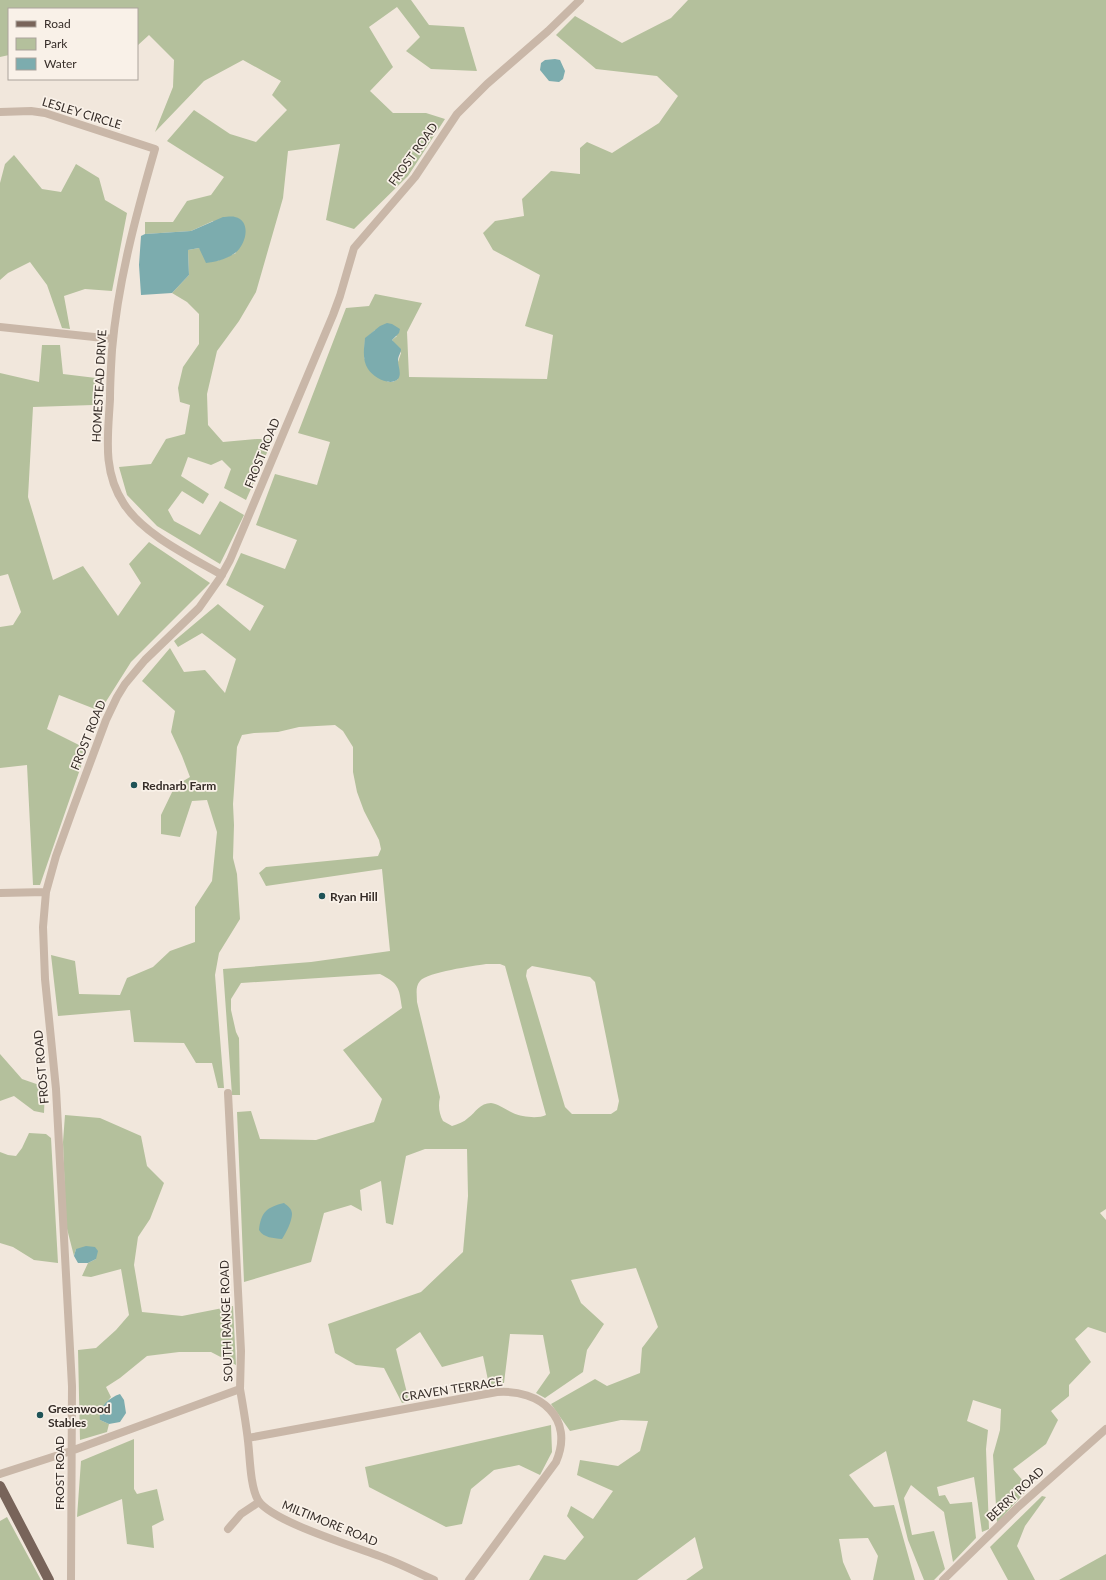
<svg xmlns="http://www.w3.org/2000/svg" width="1106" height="1580" font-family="Lato,sans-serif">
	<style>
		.green { fill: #b4c09c; fill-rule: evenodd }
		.water { fill: #7cacae }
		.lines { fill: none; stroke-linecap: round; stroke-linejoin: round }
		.street { stroke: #c9b7a8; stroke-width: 8 }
		.primary { stroke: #78645a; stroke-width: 10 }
		.poi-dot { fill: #1f5357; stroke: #f9f1e8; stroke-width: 1.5 }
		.labels { text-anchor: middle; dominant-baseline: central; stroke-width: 3.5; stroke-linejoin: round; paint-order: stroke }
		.street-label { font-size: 12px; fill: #362d28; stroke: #f9f1e8 }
		.poi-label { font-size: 12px; font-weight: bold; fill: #362d28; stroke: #f9f1e8; text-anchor: start }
	</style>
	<rect width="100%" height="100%" fill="#f1e7dc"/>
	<path class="green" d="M 0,0 L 411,0 L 429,25 L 464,27 L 477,71 L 431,69 L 406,51 L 420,37 L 397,7 L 369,27 L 393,67 L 370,91 L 393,113 L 426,113 L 445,119 L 408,176 L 354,229 L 326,220 L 340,144 L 288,151 L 283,198 L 256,292 L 239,321 L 217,351 L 207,394 L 208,425 L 223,442 L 257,439 L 273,439 L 246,500 L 224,488 L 231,469 L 222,460 L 211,465 L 188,457 L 181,476 L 209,494 L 203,504 L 182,491 L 168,510 L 174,521 L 200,535 L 220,501 L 244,515 L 220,564 L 157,526 L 127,495 L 119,467 L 151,464 L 166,439 L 185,434 L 190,405 L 180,402 L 178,388 L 183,367 L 199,344 L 199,314 L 187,302 L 172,293 L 189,275 L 188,250 L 199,248 L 217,261 L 236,253 L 213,221 L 191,231 L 145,234 L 145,222 L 173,222 L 187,201 L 211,195 L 224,177 L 167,141 L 194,110 L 230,134 L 256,142 L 287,110 L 272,95 L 281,81 L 243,60 L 204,81 L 155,132 L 173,87 L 174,60 L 149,35 L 137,46 L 137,9 L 9,9 L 9,55 L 0,57 Z
		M 688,0 L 1106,0 L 1106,1209 L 1100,1213 L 1106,1220 L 1106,1333 L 1088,1327 L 1075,1339 L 1091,1362 L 1069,1385 L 1069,1396 L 1051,1411 L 1058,1420 L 1046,1444 L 1013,1469 L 1029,1488 L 997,1523 L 993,1455 L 1000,1430 L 1001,1409 L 973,1400 L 967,1421 L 988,1430 L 986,1449 L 989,1529 L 982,1532 L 974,1477 L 937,1487 L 939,1496 L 945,1495 L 950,1504 L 972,1502 L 976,1538 L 953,1562 L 944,1512 L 911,1485 L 904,1498 L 912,1535 L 934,1531 L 945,1569 L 934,1580 L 924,1580 L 908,1540 L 886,1451 L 849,1475 L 874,1507 L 894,1505 L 915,1580 L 873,1580 L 878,1556 L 868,1538 L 839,1539 L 843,1562 L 851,1580 L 686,1580 L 703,1568 L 695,1537 L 637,1580 L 529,1580 L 544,1555 L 565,1560 L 584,1537 L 567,1516 L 571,1506 L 593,1519 L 613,1491 L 577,1475 L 580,1460 L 618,1466 L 640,1451 L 648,1421 L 621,1420 L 570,1431 L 551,1404 L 595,1379 L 607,1386 L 640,1373 L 642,1348 L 658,1327 L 636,1268 L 571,1280 L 581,1303 L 604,1324 L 587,1350 L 583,1372 L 545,1398 L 536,1393 L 550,1373 L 543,1335 L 510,1334 L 504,1383 L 489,1385 L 483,1356 L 442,1367 L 420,1332 L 396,1349 L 409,1401 L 402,1403 L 384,1368 L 356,1365 L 335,1353 L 328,1324 L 421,1292 L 463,1252 L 468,1196 L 467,1149 L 425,1149 L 406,1156 L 393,1225 L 386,1223 L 381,1181 L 360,1190 L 362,1211 L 351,1205 L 324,1213 L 311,1262 L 244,1282 L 237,1112 L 251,1111 L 260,1139 L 316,1140 L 374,1122 L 382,1099 L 343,1050 L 402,1008 C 399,987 399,984 380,974 L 241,983 L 231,999 L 231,1010 L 236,1032 L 239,1038 L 240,1095 L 232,1095 L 223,969 L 311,962 L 390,951 L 382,869 L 266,886 L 259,873 L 266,867 L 378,856 L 381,849 L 379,840 L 364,811 L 357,792 L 353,772 L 353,747 L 343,731 L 335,725 L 299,727 L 278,732 L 254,733 L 242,735 L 237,747 L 233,804 L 234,825 L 233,858 L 237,874 L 240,919 L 219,953 L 215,975 L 224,1088 L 218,1088 L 212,1063 L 196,1063 L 184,1043 L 134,1042 L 130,1010 L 58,1016 L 51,955 L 75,961 L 79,994 L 120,995 L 127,978 L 153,967 L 170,951 L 195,942 L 195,907 L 212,881 L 217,832 L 207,800 L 192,801 L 180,837 L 161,834 L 161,815 L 175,786 L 190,777 L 182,756 L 171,732 L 175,711 L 142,681 L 170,648 L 184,672 L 205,670 L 225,693 L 236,659 L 202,633 L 178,647 L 174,641 L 218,604 L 250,631 L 264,606 L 226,585 L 241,553 L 285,569 L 297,540 L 256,525 L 275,474 L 317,485 L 330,442 L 298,433 L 346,308 L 369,306 L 375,294 L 422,303 L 407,332 L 409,377 L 547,379 L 553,335 L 525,326 L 540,275 L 493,250 L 483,233 L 495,221 L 524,216 L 522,199 L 551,171 L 580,174 L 580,148 L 587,142 L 612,153 L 659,123 L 678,96 L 657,76 L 596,69 L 556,35 L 575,16 L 622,43 L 671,18 ZM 375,330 L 397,336 L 392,340 L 401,353 L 398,362 L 398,379 L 393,382 L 388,382 L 364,358 L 365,339 ZM 486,964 L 500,964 L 505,966 L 546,1115 C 538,1119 522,1117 513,1113 C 506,1110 499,1104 491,1103 C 480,1103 476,1112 468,1118 C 464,1122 458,1124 452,1126 L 443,1121 C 439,1113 438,1106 440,1097 L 417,1002 C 417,994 415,987 420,981 C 428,972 473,966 486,964 ZM 532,966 L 590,977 L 595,982 L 619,1101 L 617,1110 L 611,1114 L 572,1114 L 565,1107 L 526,976 L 527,970 Z
		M 14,155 L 42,189 L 61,192 L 76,164 L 99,178 L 105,200 L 127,213 L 112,291 L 85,289 L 64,296 L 70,329 L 62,328 L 47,285 L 30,262 L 8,273 L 0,280 L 0,183 L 5,164 Z
		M 42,345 L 60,345 L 63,374 L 96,378 L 93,405 L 33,407 L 28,497 L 53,580 L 83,566 L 118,616 L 141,583 L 129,564 L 149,542 L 210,583 L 131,662 L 100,711 L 59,695 L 47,729 L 87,749 L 40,885 L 33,885 L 27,765 L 0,768 L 0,627 L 13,625 L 21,612 L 8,574 L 0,576 L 0,373 L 39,382 Z
		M 0,1054 L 22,1079 L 45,1087 L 44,1113 L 34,1111 L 14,1096 L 0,1101 Z
		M 65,1115 L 100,1118 L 141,1136 L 147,1166 L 164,1183 L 150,1219 L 138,1237 L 134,1265 L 142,1312 L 182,1316 L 233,1306 L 236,1365 L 211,1352 L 179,1352 L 147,1356 L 120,1378 L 106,1387 L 111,1397 L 101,1409 L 100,1420 L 109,1424 L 107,1432 L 80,1440 L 78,1350 L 96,1348 L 116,1330 L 129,1315 L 121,1269 L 91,1277 L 82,1276 L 88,1263 L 96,1259 L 76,1249 L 74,1256 L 66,1225 L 63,1142 Z
		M 29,1133 L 46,1134 L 51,1138 L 58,1263 L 34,1260 L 13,1247 L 0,1243 L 0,1152 L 8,1155 L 16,1156 L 22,1148 Z
		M 551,1425 L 552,1452 L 540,1475 L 519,1465 L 494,1470 L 471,1489 L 462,1524 L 446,1527 L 369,1487 L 365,1467 Z
		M 134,1439 L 134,1489 L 137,1494 L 157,1489 L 164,1520 L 152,1526 L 154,1548 L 127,1544 L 122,1499 L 77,1517 L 81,1461 Z
		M 1042,1496 L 1046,1497 L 1025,1526 L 1017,1546 L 1035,1580 L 1008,1580 L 990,1547 Z
		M 7,1517 L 41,1580 L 0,1580 L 0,1521 Z
		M 1106,1554 L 1106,1580 L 1059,1580 Z"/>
	<path class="water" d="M 555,59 L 560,60 L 565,71 L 563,79 L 559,82 L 549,81 L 540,70 L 541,63 L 545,60 Z
		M 223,217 C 226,217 232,216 235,217 C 252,221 246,245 235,253 C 227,259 215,262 206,263 L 199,248 L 188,250 L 189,275 L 172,293 L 141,295 L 139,265 L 141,236 L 145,234 L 191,231 Z
		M 387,323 L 392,324 L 400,329 L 399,333 L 392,340 L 401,349 C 401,353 398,356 398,361 C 398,366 402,374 398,379 C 390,387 373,377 368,369 C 362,360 364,348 365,338 L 380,326 Z
		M 284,1203 C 288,1206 292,1209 292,1214 C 292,1221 286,1233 282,1239 C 273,1238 264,1238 259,1230 C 261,1212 267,1207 284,1203 Z
		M 86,1246 L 95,1247 L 98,1251 L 96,1259 L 88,1263 L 78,1263 L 74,1256 L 76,1249 Z
		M 120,1394 L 124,1400 L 126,1413 L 120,1422 L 109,1424 L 100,1420 C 98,1408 108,1398 120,1394 Z"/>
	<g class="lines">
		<path class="street" d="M 0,112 L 31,111 L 45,113 L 155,149 C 136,215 118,281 112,350 C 111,366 110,382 110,399 C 108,436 102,471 124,504 C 144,535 191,557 222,575
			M 0,327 L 113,339
			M 0,893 L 46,892
			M 240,1389 C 243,1406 246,1423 248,1441 C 250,1457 250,1486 258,1500 C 271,1522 360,1548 387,1559 C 403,1565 418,1573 434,1580
			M 248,1438 L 497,1392 C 540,1389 575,1418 556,1462 L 469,1580
			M 0,1474 L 71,1451 L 240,1389 L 241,1351 L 228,1093
			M 228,1529 L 241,1514 L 259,1502
			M 71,1580 L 72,1386 L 56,1089 L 45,979 L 43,927 L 46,892 L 56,856 L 74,806 L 106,720 L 117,697 L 125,684 L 145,660 L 199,608 L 220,578 L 230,560 L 333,315 L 340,296 L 354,248 L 415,177 L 457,114 L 487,84 L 548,31 L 580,0
			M 943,1580 L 1018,1507 L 1106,1429"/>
		<path class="primary" d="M 0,1486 L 49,1580"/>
	</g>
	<g class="poi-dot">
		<circle cx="134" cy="785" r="4"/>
		<circle cx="322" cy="896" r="4"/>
		<circle cx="40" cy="1415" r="4"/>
	</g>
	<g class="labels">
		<g class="street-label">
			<text transform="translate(82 113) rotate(17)">LESLEY CIRCLE</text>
			<text transform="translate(413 154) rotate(-54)">FROST ROAD</text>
			<text transform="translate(99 386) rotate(-87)">HOMESTEAD DRIVE</text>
			<text transform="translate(262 453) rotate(-68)">FROST ROAD</text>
			<text transform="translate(88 735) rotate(-68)">FROST ROAD</text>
			<text transform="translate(41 1067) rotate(-95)">FROST ROAD</text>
			<text transform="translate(226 1321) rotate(-92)">SOUTH RANGE ROAD</text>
			<text transform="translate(452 1389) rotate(-9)">CRAVEN TERRACE</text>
			<text transform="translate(59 1473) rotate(-90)">FROST ROAD</text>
			<text transform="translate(1015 1494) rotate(-43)">BERRY ROAD</text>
			<text transform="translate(330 1523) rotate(22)">MILTIMORE ROAD</text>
		</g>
		<g class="poi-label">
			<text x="142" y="785">Rednarb Farm</text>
			<text x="330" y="896">Ryan Hill</text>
			<text x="48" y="1408">Greenwood<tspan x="48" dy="14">Stables</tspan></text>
		</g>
	</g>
	<rect x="8" y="8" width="130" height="72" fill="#f9f1e8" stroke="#aba39b"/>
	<rect x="16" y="21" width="20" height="6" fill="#78645a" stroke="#aba39b"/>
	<text x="44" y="28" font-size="12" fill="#362d28">Road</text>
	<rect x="16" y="38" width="20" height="12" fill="#b4c09c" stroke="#aba39b"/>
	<text x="44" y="48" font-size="12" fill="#362d28">Park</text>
	<rect x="16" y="58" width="20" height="12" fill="#7cacae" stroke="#aba39b"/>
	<text x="44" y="68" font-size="12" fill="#362d28">Water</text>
</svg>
